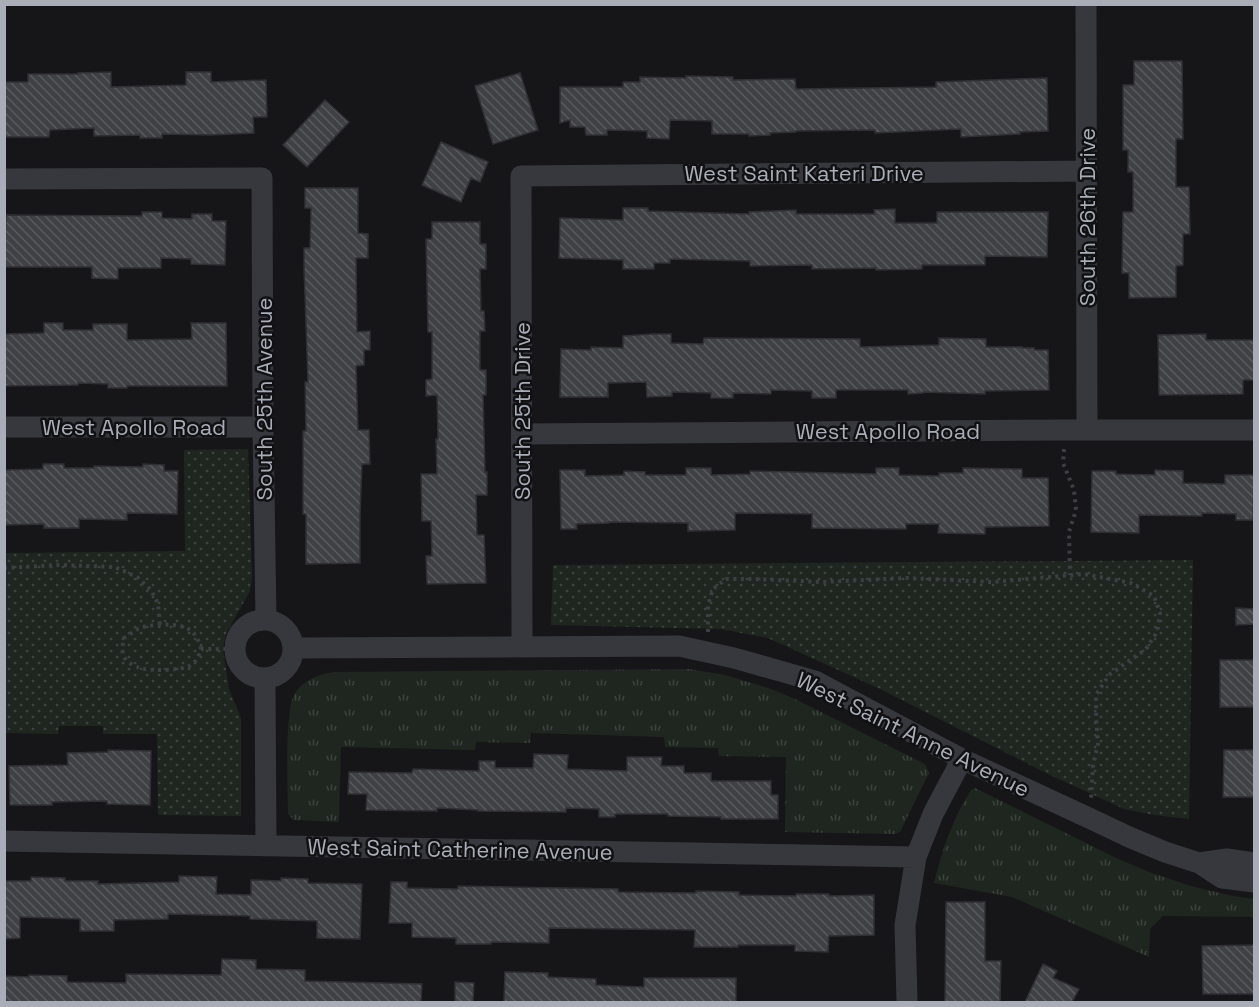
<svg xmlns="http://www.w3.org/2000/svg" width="1259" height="1007" font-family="'Space Grotesk',sans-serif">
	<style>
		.grass { fill: url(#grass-tufts) }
		.park { fill: url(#park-dots) }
		.building { fill: url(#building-back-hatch); stroke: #303034; stroke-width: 1.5 }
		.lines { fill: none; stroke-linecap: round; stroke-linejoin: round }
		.path { stroke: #3d3f44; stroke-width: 4; stroke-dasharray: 3 4.5; stroke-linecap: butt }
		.street { stroke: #37383d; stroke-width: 21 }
		.labels { text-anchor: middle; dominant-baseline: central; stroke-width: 5; stroke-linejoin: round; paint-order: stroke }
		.street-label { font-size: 22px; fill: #a8adb8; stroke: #111113 }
	</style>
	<defs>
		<pattern id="grass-tufts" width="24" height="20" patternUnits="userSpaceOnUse" patternTransform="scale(1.5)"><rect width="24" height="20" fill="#1e261f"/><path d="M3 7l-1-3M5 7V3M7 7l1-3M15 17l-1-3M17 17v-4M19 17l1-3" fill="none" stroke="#3c433d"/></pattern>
		<pattern id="park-dots" width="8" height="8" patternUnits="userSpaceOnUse" patternTransform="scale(1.5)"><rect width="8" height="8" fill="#1e261f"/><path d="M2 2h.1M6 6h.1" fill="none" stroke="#3c433d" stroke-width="1.8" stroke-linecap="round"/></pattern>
		<pattern id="building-back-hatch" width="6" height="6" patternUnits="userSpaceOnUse" patternTransform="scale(1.5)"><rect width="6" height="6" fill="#404145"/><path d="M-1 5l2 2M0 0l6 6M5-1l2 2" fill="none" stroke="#595a5e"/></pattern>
	</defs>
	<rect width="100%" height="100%" fill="#161618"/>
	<path class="grass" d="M 689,669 L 725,675 L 771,689 L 795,699 L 925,764 L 929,773 L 900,832 L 895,834 L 785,832 L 786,757 L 719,756 L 718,748 L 665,747 L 664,737 L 531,733 L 530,743 L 476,742 L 475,750 L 341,747 L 339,822 L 294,820 L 288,814 C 288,790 284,710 295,693 C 304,680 319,674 334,672 Z
		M 975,788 L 1116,858 L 1149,872 L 1191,886 L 1233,896 L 1254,899 L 1254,917 L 1163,916 L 1150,929 L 1149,957 L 1012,897 L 934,883 C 942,850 953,818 971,790 Z"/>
	<path class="park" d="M 248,449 L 252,577 L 250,591 L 226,634 L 223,649 L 229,689 L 241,718 L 241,816 L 158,815 L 157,734 L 103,734 L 103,726 L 59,726 L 58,734 L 5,733 L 5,735 L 5,553 L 185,551 L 184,450 Z
		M 1193,560 L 1189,819 L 1154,815 L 1124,809 L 1048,774 L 880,689 L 768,638 L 720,629 L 551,625 L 553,565 Z"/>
	<path class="building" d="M 1134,61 L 1182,61 L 1183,139 L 1176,139 L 1176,187 L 1189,187 L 1190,234 L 1183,234 L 1183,265 L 1176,266 L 1176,297 L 1129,298 L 1129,273 L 1122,273 L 1123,212 L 1133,212 L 1133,172 L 1128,172 L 1128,150 L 1123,150 L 1123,85 L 1134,85 Z
		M 111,72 L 111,87 L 186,85 L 186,72 L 211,72 L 211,82 L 266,80 L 267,117 L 253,117 L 254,133 L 211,135 L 162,134 L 162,138 L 140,138 L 140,135 L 94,136 L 94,128 L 50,130 L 49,137 L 4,137 L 4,82 L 28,82 L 28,74 L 78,74 L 78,73 Z
		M 520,73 L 538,130 L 493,144 L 475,86 Z
		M 686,76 L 733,77 L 733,80 L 795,79 L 796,89 L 936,87 L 936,82 L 1047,78 L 1048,131 L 1020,132 L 1020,134 L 961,137 L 961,129 L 875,133 L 875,130 L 796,131 L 796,132 L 770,133 L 770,135 L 749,136 L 749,134 L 712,134 L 712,121 L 670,120 L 669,139 L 647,138 L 647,131 L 607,130 L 607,135 L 586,135 L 585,127 L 570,127 L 570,120 L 560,123 L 560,87 L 623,87 L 623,82 L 640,82 L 640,77 L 686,78 Z
		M 325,100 L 349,122 L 307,167 L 283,145 Z
		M 441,142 L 488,162 L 480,182 L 471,178 L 461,202 L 422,185 Z
		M 305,188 L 358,188 L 358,233 L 368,234 L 368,258 L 356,258 L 357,332 L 370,331 L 370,350 L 364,350 L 364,365 L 356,366 L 358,430 L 369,430 L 370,464 L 362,464 L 360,515 L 360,563 L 306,564 L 306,514 L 303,514 L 303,431 L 306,431 L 305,382 L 308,382 L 304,267 L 304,248 L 310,248 L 311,208 L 305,208 Z
		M 623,208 L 648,208 L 648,211 L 749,214 L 749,212 L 796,210 L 796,214 L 875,214 L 874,210 L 895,209 L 895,223 L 937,223 L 937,212 L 1048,212 L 1047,257 L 985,256 L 985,265 L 922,265 L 922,269 L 876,270 L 876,268 L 812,269 L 812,265 L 750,266 L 750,261 L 670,259 L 670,263 L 654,263 L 654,269 L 623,269 L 623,260 L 559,258 L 560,218 L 623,220 Z
		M 142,212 L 162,212 L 162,218 L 192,219 L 192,214 L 212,214 L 212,221 L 226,221 L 225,265 L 191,264 L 191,259 L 161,258 L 161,268 L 118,268 L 118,279 L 92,278 L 92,267 L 4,267 L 6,215 L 142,216 Z
		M 432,222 L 480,222 L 480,244 L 486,244 L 486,269 L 480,269 L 481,311 L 484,311 L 485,331 L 480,331 L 480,370 L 486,370 L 486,395 L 483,395 L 485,472 L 487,472 L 487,495 L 476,495 L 477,535 L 484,535 L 486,583 L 427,584 L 426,556 L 432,556 L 431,521 L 422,521 L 421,474 L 437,474 L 436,439 L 438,439 L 437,395 L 426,396 L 426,380 L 432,379 L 432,332 L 428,332 L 426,239 L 432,239 Z
		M 44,323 L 63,323 L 63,330 L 93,330 L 93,324 L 127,324 L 127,340 L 192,339 L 191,323 L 226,323 L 227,386 L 127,386 L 127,388 L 108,388 L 108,384 L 78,383 L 78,385 L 4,386 L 4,334 L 44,333 Z
		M 653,334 L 671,334 L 671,343 L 703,344 L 704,338 L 860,339 L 860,347 L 939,345 L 939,338 L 986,339 L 986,347 L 1022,347 L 1022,348 L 1034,348 L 1034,350 L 1048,350 L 1049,390 L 985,391 L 985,394 L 923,392 L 923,393 L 908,394 L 908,390 L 836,390 L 836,398 L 812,398 L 812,391 L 771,390 L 771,394 L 733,393 L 733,398 L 711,398 L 711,393 L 672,392 L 672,396 L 647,397 L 646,382 L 608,383 L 608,397 L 560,397 L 561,349 L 591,350 L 591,347 L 623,348 L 623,336 Z
		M 1206,334 L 1206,340 L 1254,340 L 1254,380 L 1243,380 L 1243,394 L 1159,395 L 1158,335 Z
		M 43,464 L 64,464 L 64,468 L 94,468 L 94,466 L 143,467 L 143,464 L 164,465 L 164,471 L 178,471 L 177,514 L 127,513 L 127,520 L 79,519 L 79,528 L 44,528 L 44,524 L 4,525 L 4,470 L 43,469 Z
		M 686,468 L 711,468 L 711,475 L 750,474 L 750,471 L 876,474 L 876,468 L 899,468 L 899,475 L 939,476 L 939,473 L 963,473 L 963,468 L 1022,469 L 1022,478 L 1048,478 L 1049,526 L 985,527 L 985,534 L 938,533 L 939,524 L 906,524 L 906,529 L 812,528 L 812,514 L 735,513 L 735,530 L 688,531 L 688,523 L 609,522 L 609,523 L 576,524 L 577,529 L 561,529 L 560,470 L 585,470 L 585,476 L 624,475 L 624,471 L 645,472 L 645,475 L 686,475 Z
		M 1155,470 L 1183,471 L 1183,483 L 1225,484 L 1225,475 L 1254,475 L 1253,520 L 1236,520 L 1236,514 L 1202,513 L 1202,516 L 1139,515 L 1139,533 L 1091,532 L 1092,471 L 1116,471 L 1116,474 L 1155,475 Z
		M 1236,608 L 1254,609 L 1254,624 L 1236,625 Z
		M 1220,660 L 1254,660 L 1254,707 L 1220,707 Z
		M 108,750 L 151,751 L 150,805 L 107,804 L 107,801 L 52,802 L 52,805 L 10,805 L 9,766 L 68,765 L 67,753 L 108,752 Z
		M 1224,750 L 1254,750 L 1254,797 L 1223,797 Z
		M 534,754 L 568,755 L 567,769 L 627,771 L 627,757 L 662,757 L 661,766 L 684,766 L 684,773 L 711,773 L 711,781 L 771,781 L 771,795 L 778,795 L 778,819 L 721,819 L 721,817 L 668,816 L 668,814 L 615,814 L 615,817 L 599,817 L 599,809 L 566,808 L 566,812 L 478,811 L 478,810 L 437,808 L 437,811 L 366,810 L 367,794 L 348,794 L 349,772 L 412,773 L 413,769 L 479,771 L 479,761 L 495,761 L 495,768 L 533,768 Z
		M 179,876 L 217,877 L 216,894 L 251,895 L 251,880 L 281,881 L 281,878 L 308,879 L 308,883 L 362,884 L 360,939 L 317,938 L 317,921 L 250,919 L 250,916 L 168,914 L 168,919 L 114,920 L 114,931 L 80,931 L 80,919 L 20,917 L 20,938 L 4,939 L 4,881 L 31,881 L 31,877 L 65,878 L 65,881 L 98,881 L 98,884 L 179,882 Z
		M 391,882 L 407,882 L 407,888 L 458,889 L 458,886 L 618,889 L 618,892 L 696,893 L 696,891 L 739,892 L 739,895 L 796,896 L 796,894 L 829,894 L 829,896 L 874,895 L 874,935 L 829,936 L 828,952 L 795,951 L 795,945 L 738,945 L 738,947 L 694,947 L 695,930 L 549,928 L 549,943 L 491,942 L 491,944 L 456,944 L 456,938 L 412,937 L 412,923 L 389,923 Z
		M 946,902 L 985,902 L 985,961 L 1001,961 L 1000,1002 L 945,1002 Z
		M 1254,945 L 1254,994 L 1203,994 L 1202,946 Z
		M 222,959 L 256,960 L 256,969 L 305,970 L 305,981 L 422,984 L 421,1002 L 4,1002 L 4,976 L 29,977 L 29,975 L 67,976 L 67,982 L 126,983 L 126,974 L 221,975 Z
		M 1043,964 L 1057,971 L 1053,978 L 1079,989 L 1072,1002 L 1025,1002 Z
		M 505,972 L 548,973 L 548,977 L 596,979 L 596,985 L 644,987 L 644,978 L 736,978 L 736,1002 L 504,1002 Z
		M 455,982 L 474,983 L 473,1002 L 455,1002 Z"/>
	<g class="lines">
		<path class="path" d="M 1064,449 L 1063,463 L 1074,490 L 1076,510 L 1069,532 L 1070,575
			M 4,568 L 59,565 L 115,567 L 137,577 L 151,590 L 158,604 L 160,625
			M 708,632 L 708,605 L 713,589 L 726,579 L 755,579 L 821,582 L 907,578 L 992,582 L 1084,574 L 1131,583 L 1154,596 L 1160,613 L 1157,632 L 1146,649 L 1109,675 L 1096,695 L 1096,716 L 1098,744 L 1093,765 L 1091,799
			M 201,649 C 199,640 194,630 184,627 C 173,623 146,624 136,630 C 132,632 128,636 124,638 C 123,644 121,652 124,657 C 127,662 134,666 139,668 C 149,671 183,671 191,665 C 197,661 199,655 201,649 L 234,649"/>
		<path class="street" d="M 1086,4 L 1087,430
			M 4,179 L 262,178 L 263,427 L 266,619
			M 4,427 L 263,427
			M 522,434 L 1065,430 L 1254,430
			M235 649a29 29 0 1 1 58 0a29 29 0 1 1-58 0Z
			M 522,647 L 521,176 L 1087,171
			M 293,648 L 679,646 L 734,658 L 815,681 L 962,759 L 1089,818 L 1129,837 L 1165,852 L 1199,863 L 1222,878 L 1254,882
			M 265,678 L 266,846
			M 4,841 L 916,857
			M 1199,863 L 1227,859 L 1254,863
			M 907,1002 L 905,925 L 916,857 L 933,814 L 962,759"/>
	</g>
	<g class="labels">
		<g class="street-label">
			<text x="804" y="173">West Saint Kateri Drive</text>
			<text transform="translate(1087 217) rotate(-90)">South 26th Drive</text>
			<text transform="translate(264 399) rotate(-90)">South 25th Avenue</text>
			<text transform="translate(522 411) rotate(-90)">South 25th Drive</text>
			<text x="134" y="427">West Apollo Road</text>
			<text x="888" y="431">West Apollo Road</text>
			<text transform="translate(913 734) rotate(26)">West Saint Anne Avenue</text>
			<text transform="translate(460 849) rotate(1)">West Saint Catherine Avenue</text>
		</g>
	</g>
	<rect width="1259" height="1007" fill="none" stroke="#a8adb8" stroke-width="12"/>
</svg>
